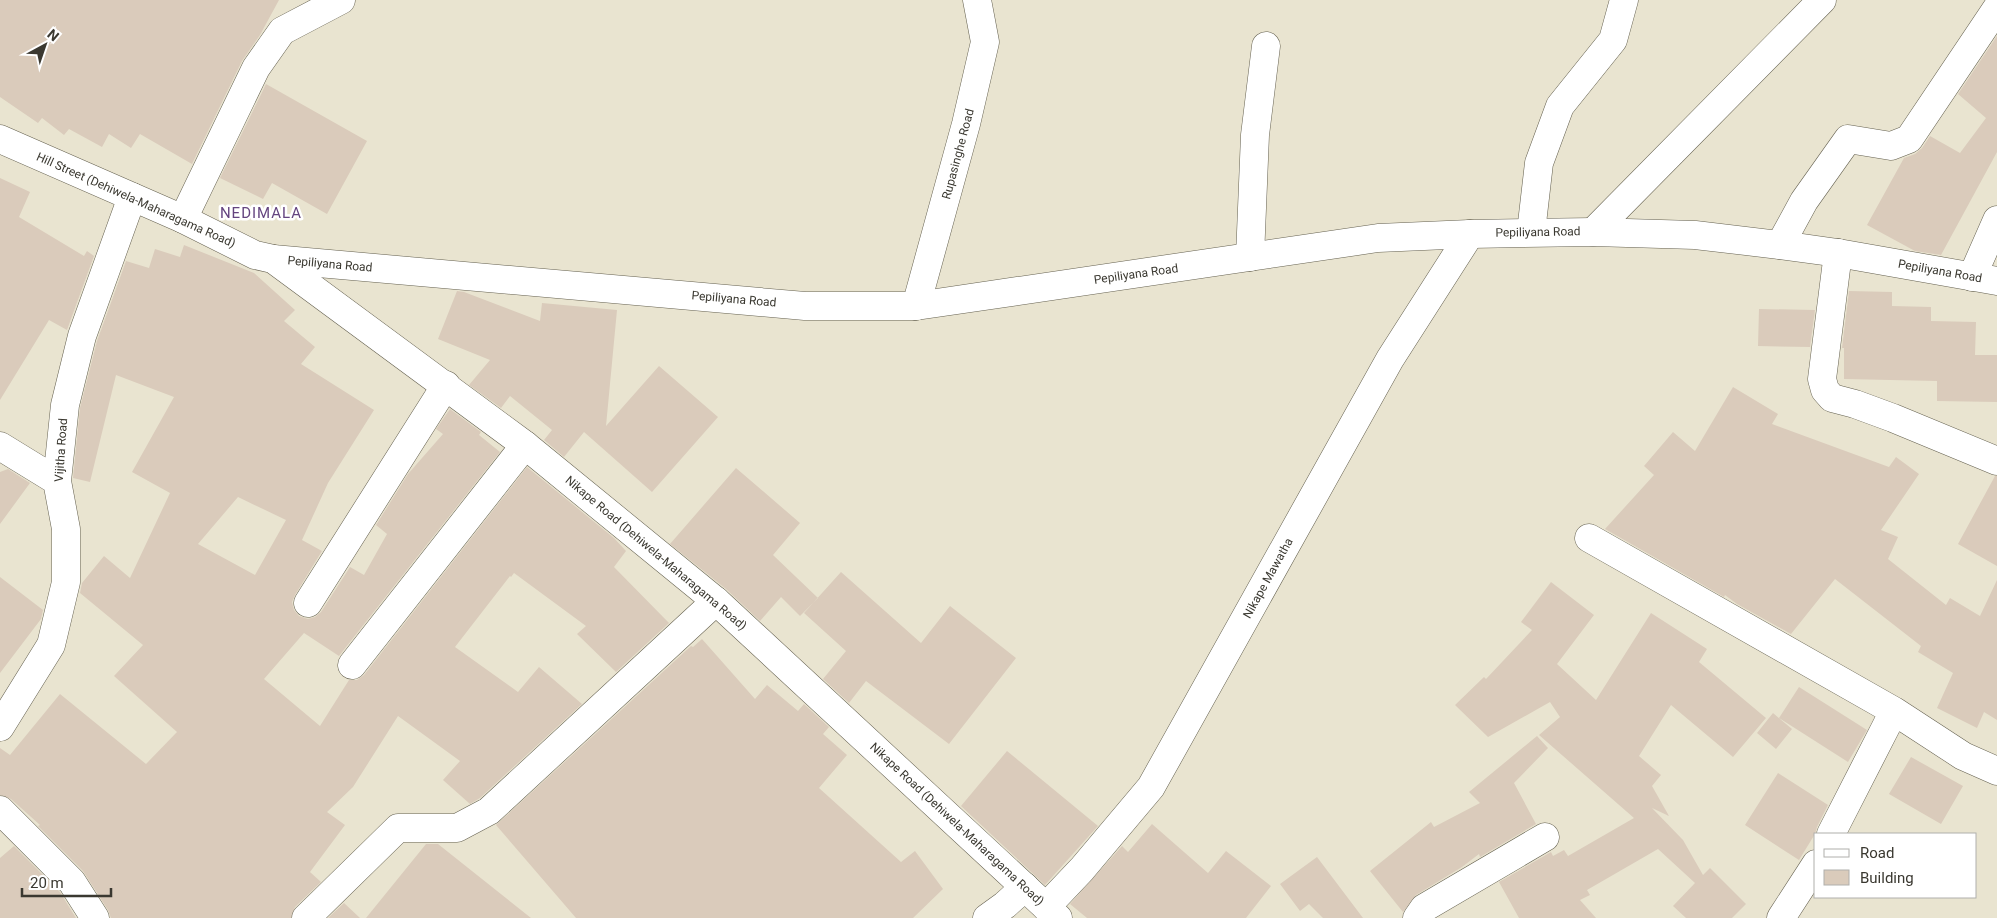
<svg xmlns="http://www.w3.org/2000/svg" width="1997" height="918" font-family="Roboto,sans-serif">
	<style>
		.building { fill: #dacbbb; fill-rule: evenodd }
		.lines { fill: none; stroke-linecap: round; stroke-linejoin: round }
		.minor-casing { stroke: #656150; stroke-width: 29 }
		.secondary-casing { stroke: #656150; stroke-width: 29 }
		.primary-casing { stroke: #656150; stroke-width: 29 }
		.minor { stroke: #fff; stroke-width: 28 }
		.secondary { stroke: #fff; stroke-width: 28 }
		.primary { stroke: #fff; stroke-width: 28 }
		.labels { text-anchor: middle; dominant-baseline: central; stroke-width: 5; stroke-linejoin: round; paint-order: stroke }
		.street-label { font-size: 12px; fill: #3a3830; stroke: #fff }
		.quarter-label { font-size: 15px; letter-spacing: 1px; fill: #64447f; stroke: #fff }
	</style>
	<rect width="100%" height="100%" fill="#e9e4d0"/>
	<path class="building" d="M 0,0 L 279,0 L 260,35 L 242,61 L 192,164 L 140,134 L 131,148 L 109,134 L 102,147 L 69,129 L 64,135 L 42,118 L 38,123 L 0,97 Z
		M 1997,36 L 1997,152 L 1941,255 L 1915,251 L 1867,225 L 1904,158 L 1915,154 L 1922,148 L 1930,136 L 1960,153 L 1986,118 L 1958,94 Z
		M 266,84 L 367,141 L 327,214 L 272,183 L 263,199 L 220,178 Z
		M 0,178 L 30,192 L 19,217 L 84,256 L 87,251 L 94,256 L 67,330 L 49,320 L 0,400 Z
		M 184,245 L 254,273 L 295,310 L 284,321 L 315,347 L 301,364 L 374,410 L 328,483 L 302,540 L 322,551 L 295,595 L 292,602 L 294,610 L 299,616 L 308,619 L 315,617 L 321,612 L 350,567 L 364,575 L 387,534 L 376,525 L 408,474 L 443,434 L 436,429 L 450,409 L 481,432 L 479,435 L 500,452 L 339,656 L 304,633 L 264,679 L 320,726 L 349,680 L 357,680 L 364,675 L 527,467 L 614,538 L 626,551 L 614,567 L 669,623 L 616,672 L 577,634 L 586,626 L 514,573 L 511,577 L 510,576 L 455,647 L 518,692 L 539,667 L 582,704 L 480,798 L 470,804 L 443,780 L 460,761 L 398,716 L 353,787 L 327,812 L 345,825 L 310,872 L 321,882 L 295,907 L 291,918 L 111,918 L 108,910 L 83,871 L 38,826 L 40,825 L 11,799 L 0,795 L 0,748 L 10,755 L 60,694 L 146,764 L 177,732 L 114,676 L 143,645 L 80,593 L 82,583 L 104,556 L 130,578 L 170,493 L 132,472 L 174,397 L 116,375 L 90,482 L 73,478 L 80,408 L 97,341 L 126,261 L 149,268 L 155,249 L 180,257 ZM 238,497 L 286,520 L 255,575 L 198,544 Z
		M 457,291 L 464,292 L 540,321 L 542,303 L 617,310 L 606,426 L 659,366 L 718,417 L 652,492 L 584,432 L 564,457 L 544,440 L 552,430 L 510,396 L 501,408 L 469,385 L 490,360 L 438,339 Z
		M 1849,291 L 1892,292 L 1892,306 L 1931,307 L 1931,321 L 1976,322 L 1975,355 L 1997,355 L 1997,402 L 1937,401 L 1937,381 L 1844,379 L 1844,348 L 1842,348 Z
		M 1759,309 L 1815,310 L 1810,347 L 1758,346 Z
		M 1733,387 L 1778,414 L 1772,424 L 1889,467 L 1896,457 L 1919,474 L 1881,530 L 1898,537 L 1888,559 L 1946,605 L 1950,598 L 1980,616 L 1997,580 L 1997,720 L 1984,712 L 1977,728 L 1937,708 L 1953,673 L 1918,652 L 1921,646 L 1835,579 L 1791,634 L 1737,604 L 1725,595 L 1724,597 L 1605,529 L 1654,475 L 1644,466 L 1673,432 L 1695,451 Z
		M 736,468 L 800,523 L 773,555 L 818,598 L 800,616 L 781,597 L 760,621 L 726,589 L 670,544 Z
		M 8,469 L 30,483 L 0,524 L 0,472 Z
		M 1995,476 L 1997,476 L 1997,566 L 1958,544 Z
		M 841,572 L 921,643 L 950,606 L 1016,658 L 949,744 L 866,681 L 849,703 L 823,679 L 846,651 L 804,613 Z
		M 0,577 L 43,610 L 41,619 L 0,673 Z
		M 1551,582 L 1594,615 L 1557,664 L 1596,700 L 1651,613 L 1707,649 L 1699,662 L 1766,718 L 1733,757 L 1671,705 L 1639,756 L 1661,775 L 1652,786 L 1669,816 L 1652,808 L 1683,840 L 1703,875 L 1710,868 L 1746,904 L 1732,918 L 1686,918 L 1673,906 L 1695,883 L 1658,849 L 1587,890 L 1590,895 L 1580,900 L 1596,918 L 1519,918 L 1499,882 L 1551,852 L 1553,856 L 1564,850 L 1568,856 L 1634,818 L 1539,735 L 1560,717 L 1550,702 L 1488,737 L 1455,705 L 1484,677 L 1486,679 L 1532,630 L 1521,622 Z
		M 702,639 L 755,699 L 767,685 L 798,711 L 804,704 L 829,727 L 823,734 L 847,755 L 819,788 L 901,862 L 915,851 L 943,889 L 913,918 L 576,918 L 496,825 L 691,646 L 693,647 Z
		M 1799,687 L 1867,730 L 1848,762 L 1779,718 Z
		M 1773,713 L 1792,729 L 1776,749 L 1757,733 Z
		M 1537,736 L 1548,748 L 1514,783 L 1536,824 L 1480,857 L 1479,854 L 1462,867 L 1416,895 L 1403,912 L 1370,871 L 1431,822 L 1434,827 L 1480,803 L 1469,792 Z
		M 1007,751 L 1098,826 L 1045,885 L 961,806 Z
		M 1911,757 L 1963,786 L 1941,824 L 1889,794 Z
		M 1778,773 L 1828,805 L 1817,827 L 1815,834 L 1799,860 L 1745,825 Z
		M 1152,824 L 1208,873 L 1226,851 L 1271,886 L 1246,918 L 1087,918 L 1070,904 L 1122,846 L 1128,852 Z
		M 426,844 L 438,844 L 531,918 L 366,918 Z
		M 14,846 L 60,892 L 76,918 L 0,918 L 0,858 Z
		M 1317,857 L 1363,918 L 1323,918 L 1309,904 L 1300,911 L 1280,884 Z
		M 344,903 L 360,918 L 328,918 Z"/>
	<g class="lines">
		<defs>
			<path id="minor" d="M 183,219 L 256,68 L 282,31 L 341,0
				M 1531,232 L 1539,163 L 1560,106 L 1613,40 L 1624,0
				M 1593,232 L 1822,0
				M 1780,245 L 1804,201 L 1848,139 L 1891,146 L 1909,139 L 1997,8
				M 1838,253 L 1822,379 L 1825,390 L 1832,398 L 1855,404 L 1893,418 L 1997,461
				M 1250,257 L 1255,135 L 1266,46
				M 1972,277 L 1997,220
				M 916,306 L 966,124 L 985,42 L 977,0
				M 0,446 L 57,481
				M 1589,538 L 1894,711 L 1963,756 L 1997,771
				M 308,603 L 446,385
				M 352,665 L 525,445
				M 0,727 L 51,645 L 66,582 L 66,529 L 57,481 L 65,405 L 82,336 L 132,197
				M 0,810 L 72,882 L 95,918
				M 1831,834 L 1894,711
				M 1046,907 L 1082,869 L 1151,787 L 1390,359 L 1470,234
				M 306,918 L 398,828 L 457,828 L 489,811 L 716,601
				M 987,918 L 1005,905 L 1025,887
				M 1417,918 L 1424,908 L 1545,837
				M 1781,918 L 1816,864"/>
			<path id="secondary" d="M 273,259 L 805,306 L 916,306 L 1378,238 L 1470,234 L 1593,232 L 1695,235 L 1780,245 L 1838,253 L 1997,281"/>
			<path id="primary" d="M 0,139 L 183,219 L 255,255 L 273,259 L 525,445 L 716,601 L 1058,918"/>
		</defs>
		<use href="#minor" class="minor-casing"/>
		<use href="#secondary" class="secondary-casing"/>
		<use href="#primary" class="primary-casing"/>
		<use href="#minor" class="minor"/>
		<use href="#secondary" class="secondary"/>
		<use href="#primary" class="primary"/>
	</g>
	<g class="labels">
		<g class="street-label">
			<text transform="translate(958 154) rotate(-75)">Rupasinghe Road</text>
			<text transform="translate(136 200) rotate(24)">Hill Street (Dehiwela-Maharagama Road)</text>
			<text transform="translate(1538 232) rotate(-1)">Pepiliyana Road</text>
			<text transform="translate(330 264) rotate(5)">Pepiliyana Road</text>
			<text transform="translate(1940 271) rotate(10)">Pepiliyana Road</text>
			<text transform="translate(1136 274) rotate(-8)">Pepiliyana Road</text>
			<text transform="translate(734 299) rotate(5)">Pepiliyana Road</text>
			<text transform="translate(61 450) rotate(-86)">Vijitha Road</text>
			<text transform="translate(656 553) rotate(40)">Nikape Road (Dehiwela-Maharagama Road)</text>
			<text transform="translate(1268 578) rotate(-61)">Nikape Mawatha</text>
			<text transform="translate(957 824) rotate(43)">Nikape Road (Dehiwela-Maharagama Road)</text>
		</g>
		<g class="quarter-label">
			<text x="261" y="213">NEDIMALA</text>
		</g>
	</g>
	<rect x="1814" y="833" width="162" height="65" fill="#ffffff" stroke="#b0afac"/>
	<rect x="1824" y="849" width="25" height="8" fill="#ffffff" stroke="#b0afac"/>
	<text x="1860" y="858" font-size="15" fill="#3a3830">Road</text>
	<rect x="1824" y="870" width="25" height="15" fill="#dacbbb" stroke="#b0afac"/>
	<text x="1860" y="883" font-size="15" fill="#3a3830">Building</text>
	<g transform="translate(45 45) rotate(40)" stroke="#ffffff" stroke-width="4" paint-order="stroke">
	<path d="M0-4L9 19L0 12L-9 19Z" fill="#3a3830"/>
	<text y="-8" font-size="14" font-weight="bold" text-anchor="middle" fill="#3a3830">N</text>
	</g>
	<path d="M22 888v8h89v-8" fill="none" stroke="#3a3830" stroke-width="2.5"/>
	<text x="30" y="888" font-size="15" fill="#3a3830" stroke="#ffffff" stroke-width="4" paint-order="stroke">20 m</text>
</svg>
